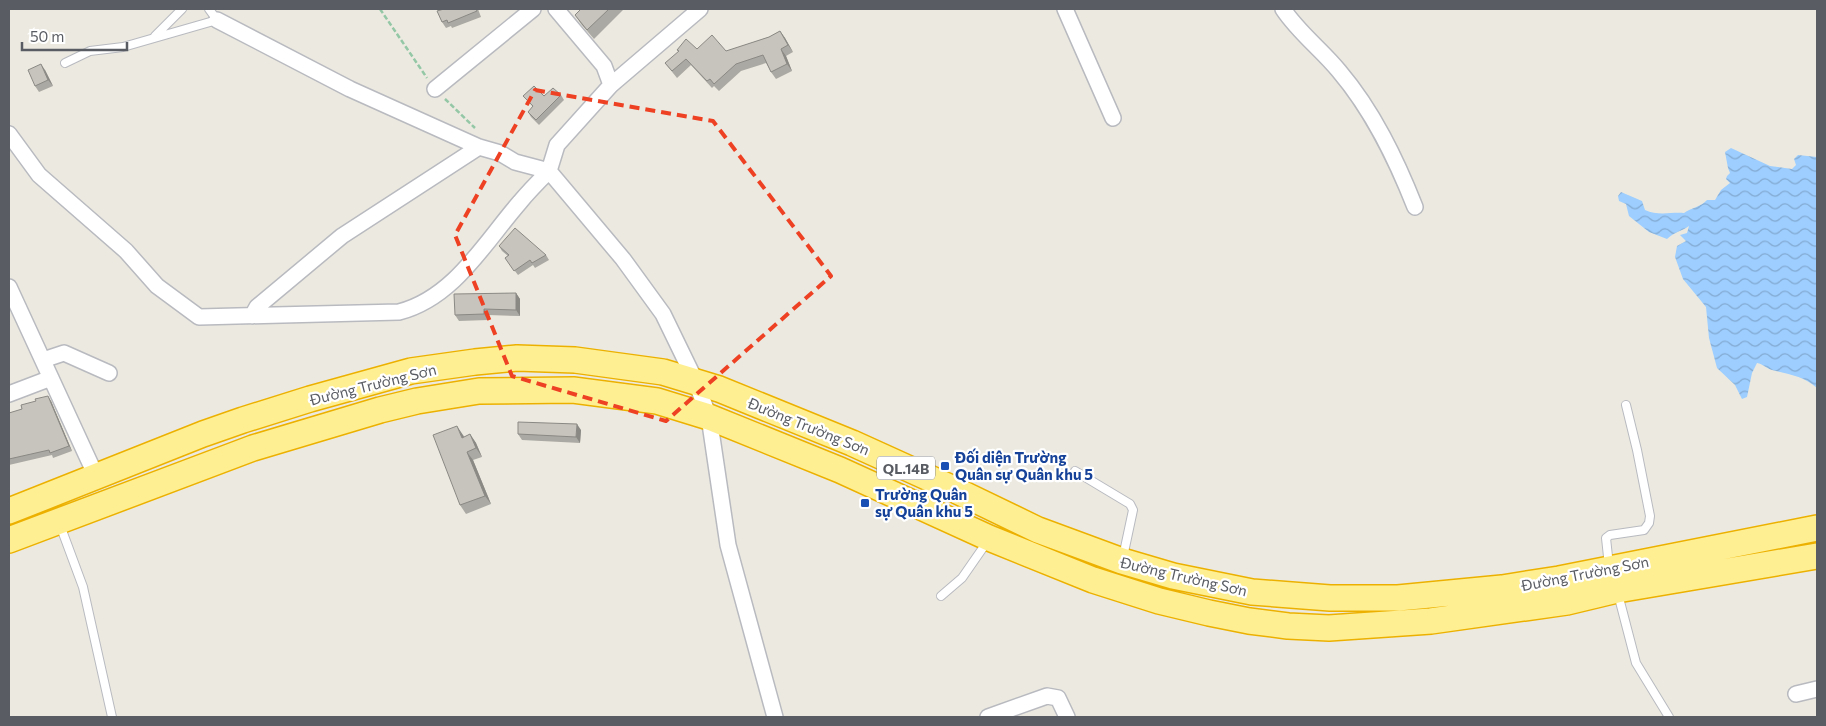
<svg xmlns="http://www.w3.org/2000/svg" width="1826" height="726" font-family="Commissioner,sans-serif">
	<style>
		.water { fill: url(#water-waves) }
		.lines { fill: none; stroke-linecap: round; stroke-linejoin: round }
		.service-casing { stroke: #b8bac0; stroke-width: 10 }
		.minor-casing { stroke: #b8bac0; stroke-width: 18 }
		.trunk-casing { stroke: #ecb100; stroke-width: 28 }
		.path { stroke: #93c7a5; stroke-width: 2.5; stroke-dasharray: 5 2.5; stroke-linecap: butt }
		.service { stroke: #fff; stroke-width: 8 }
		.minor { stroke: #fff; stroke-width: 15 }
		.trunk { stroke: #ffef93; stroke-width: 25 }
		.wall { fill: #aba9a3 }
		.shaded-wall { fill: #8b8984 }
		.building { fill: #c7c4bd; stroke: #8b8984 }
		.marked { fill: none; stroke: #ee4124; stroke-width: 4; stroke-dasharray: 10 6; stroke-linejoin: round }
		.transit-dot { fill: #1a4fb4; stroke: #fff; stroke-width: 2 }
		.labels { text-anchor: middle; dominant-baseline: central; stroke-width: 4.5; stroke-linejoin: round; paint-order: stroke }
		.shield { fill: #fff; stroke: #8b8d91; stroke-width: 1 }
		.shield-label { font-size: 14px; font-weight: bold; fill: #595c62 }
		.street-label { font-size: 15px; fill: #595c62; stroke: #fff }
		.transit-label { font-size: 15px; font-weight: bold; fill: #164399; stroke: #fff; text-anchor: start }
	</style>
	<defs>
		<pattern id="water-waves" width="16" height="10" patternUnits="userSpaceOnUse" patternTransform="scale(1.25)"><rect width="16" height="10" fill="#9dceff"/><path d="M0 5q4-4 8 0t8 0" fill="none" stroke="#83aad2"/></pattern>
	</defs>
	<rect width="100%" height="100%" fill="#eceae0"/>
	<path class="water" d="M 1731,148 L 1770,166 L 1792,169 L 1796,165 L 1794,159 L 1798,155 L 1817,157 L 1817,388 C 1804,376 1788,374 1772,370 C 1766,368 1763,364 1757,363 L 1752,373 L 1747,397 L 1742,399 L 1735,385 L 1717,368 L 1709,338 L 1706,307 L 1683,279 L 1675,257 L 1677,246 L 1686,241 L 1680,235 L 1687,233 L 1689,226 C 1682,231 1674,232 1667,239 L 1649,232 L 1629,216 L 1626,204 L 1619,201 L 1618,196 L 1621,192 L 1642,201 L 1645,210 C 1658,216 1670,212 1684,213 C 1691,208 1701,207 1707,200 L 1715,200 L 1721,190 L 1730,183 L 1726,179 L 1727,176 L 1730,173 L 1728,168 L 1725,152 Z"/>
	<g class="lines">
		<defs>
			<path id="service" d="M 155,36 L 182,9
				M 65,63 L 90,51 L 123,47 L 217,20 L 209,9
				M 1075,471 L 1130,504 L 1133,510 L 1123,557
				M 60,525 L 83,587 L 112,717
				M 1609,566 L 1606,538 L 1610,535 L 1644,530 L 1649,523 L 1650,516 L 1637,450 L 1626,405
				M 1618,594 L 1636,663 L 1669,717
				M 941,596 L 962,578 L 987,542"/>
			<path id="minor" d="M 556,9 L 604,66 L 611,85
				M 700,9 L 611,85 L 557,145 L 549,171 L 623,259 L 663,314 L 696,382 L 709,417 L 728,545 L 775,717
				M 1065,9 L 1113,118
				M 1283,9 C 1299,33 1321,49 1339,71 C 1373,111 1396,159 1415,207
				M 435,89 L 533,9
				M 9,134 L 39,175 L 126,251 L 157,286 L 199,317 L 399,312 C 454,298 485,242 520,202 C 529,191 539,181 549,171 L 515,162 L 500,153 L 479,147 L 350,89 L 217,20
				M 9,287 L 96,476
				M 252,316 L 257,307 L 342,236 L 479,147
				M 43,360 L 64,353 L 109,373
				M 9,394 L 51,378
				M 1796,694 L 1817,689
				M 988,717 L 1047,696 L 1058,698 L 1067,717"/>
			<path id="trunk" d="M 9,511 L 203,434 L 243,420 L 310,399 L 411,371 L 475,362 L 517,358 L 575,360 L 663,372 L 719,389 L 852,443 L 949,487 L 1038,530 L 1122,561 L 1173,576 L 1252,592 L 1330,598 L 1398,598 L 1502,588 L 1559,579 L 1817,528
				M 9,540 L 253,448 L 380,410 L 417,401 L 479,391 L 573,390 L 657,401 L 709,417 L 840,470 L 989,538 L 1093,580 L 1159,601 L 1209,613 L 1249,621 L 1288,626 L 1329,628 L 1431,621 L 1567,602 L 1617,590 L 1817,556"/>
		</defs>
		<use href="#service" class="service-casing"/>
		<use href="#minor" class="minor-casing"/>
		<use href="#trunk" class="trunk-casing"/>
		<path class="path" d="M 380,9 L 427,78
			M 445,99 L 475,128"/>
		<use href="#service" class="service"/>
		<use href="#minor" class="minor"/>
		<use href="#trunk" class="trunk"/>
	</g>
	<path class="wall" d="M 478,9 L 481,17 L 452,28 L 451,26 L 446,28 L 442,22 L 437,11 Z
		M 581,9 L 622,9 L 623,10 L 594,39 L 581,24 L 575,15 Z
		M 780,31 L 785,38 L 793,52 L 786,56 L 792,71 L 776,79 L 771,72 L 766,63 L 741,71 L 719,91 L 714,86 L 712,88 L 691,65 L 677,78 L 665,63 L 679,52 L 677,50 L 697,49 L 726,51 L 769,37 Z
		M 45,70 L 53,86 L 39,92 L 35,86 Z
		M 561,95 L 564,100 L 539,125 L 531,117 L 528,112 L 533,107 L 523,96 Z
		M 499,246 L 546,255 L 549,260 L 535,268 L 533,265 L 518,275 L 505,258 L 508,256 L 502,251 Z
		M 516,293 L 520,299 L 520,316 L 488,315 L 488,320 L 459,321 L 455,315 Z
		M 51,401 L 72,451 L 53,458 L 52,455 L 9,465 L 9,413 Z
		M 581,430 L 580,443 L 522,440 L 518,434 Z
		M 470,434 L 476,443 L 482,457 L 473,460 L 491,504 L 466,514 L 460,505 L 463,435 L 464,437 Z"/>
	<path class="shaded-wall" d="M 780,31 L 785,38 L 793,52 L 788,45 Z
		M 781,49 L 786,56 L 792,71 L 787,64 Z
		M 41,64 L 45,70 L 53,86 L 48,80 Z
		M 516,293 L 520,299 L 520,316 L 516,310 Z
		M 484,309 L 488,315 L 488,320 L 484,314 Z
		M 48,396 L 51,401 L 72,451 L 69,446 Z
		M 577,424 L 581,430 L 580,443 L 576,437 Z
		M 457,426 L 463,435 L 468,446 L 462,438 Z
		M 470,434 L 476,443 L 482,457 L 476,448 Z
		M 467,452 L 473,460 L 491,504 L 485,496 Z"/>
	<path class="building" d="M 444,9 L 476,9 L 477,11 L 448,23 L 447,20 L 442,22 L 437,11 Z
		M 581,9 L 609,9 L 587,30 L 575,15 Z
		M 780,31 L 788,45 L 781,49 L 787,64 L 771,72 L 763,55 L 736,64 L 714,84 L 710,79 L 707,81 L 686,59 L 672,71 L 665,63 L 679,51 L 677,50 L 686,39 L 697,49 L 712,35 L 726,51 L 769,37 Z
		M 41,64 L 48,80 L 35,86 L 28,70 Z
		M 534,86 L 544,96 L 553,88 L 561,95 L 536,120 L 528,112 L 533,106 L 523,96 Z
		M 515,228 L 546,255 L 532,263 L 530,260 L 514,271 L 505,258 L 509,255 L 499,246 Z
		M 516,293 L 516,310 L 484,309 L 484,314 L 455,315 L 454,294 Z
		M 48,396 L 69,446 L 50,453 L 49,450 L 9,459 L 9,413 L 22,409 L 21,405 L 36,401 L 35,399 Z
		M 518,422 L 577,424 L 576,437 L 518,434 Z
		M 457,426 L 462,438 L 470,434 L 476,448 L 467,452 L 485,496 L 460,505 L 433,435 Z"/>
	<path class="marked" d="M 535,90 L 713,121 L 831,276 L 666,421 L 512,376 L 455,235 Z"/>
	<g class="transit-dot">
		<rect x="940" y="461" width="10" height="10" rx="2.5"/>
		<rect x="860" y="498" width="10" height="10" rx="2.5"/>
	</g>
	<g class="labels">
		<rect class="shield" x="877" y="456.5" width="58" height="23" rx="4"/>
		<g class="shield-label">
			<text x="906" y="468">QL.14B</text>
		</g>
		<g class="street-label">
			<text transform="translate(373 384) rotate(-14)">Đường Trường Sơn</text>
			<text transform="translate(809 426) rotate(22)">Đường Trường Sơn</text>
			<text transform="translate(1585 573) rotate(-11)">Đường Trường Sơn</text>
			<text transform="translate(1184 576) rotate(13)">Đường Trường Sơn</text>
		</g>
		<g class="transit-label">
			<text x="955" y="457">Đối diện Trường<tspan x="955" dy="17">Quân sự Quân khu 5</tspan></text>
			<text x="875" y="494">Trường Quân<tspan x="875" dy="17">sự Quân khu 5</tspan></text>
		</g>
	</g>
	<rect width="1826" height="726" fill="none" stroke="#595c62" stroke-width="20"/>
	<path d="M22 42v8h105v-8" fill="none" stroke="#595c62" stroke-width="2.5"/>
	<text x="30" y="42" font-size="15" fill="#595c62" stroke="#ffffff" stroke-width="4" paint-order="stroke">50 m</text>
</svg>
